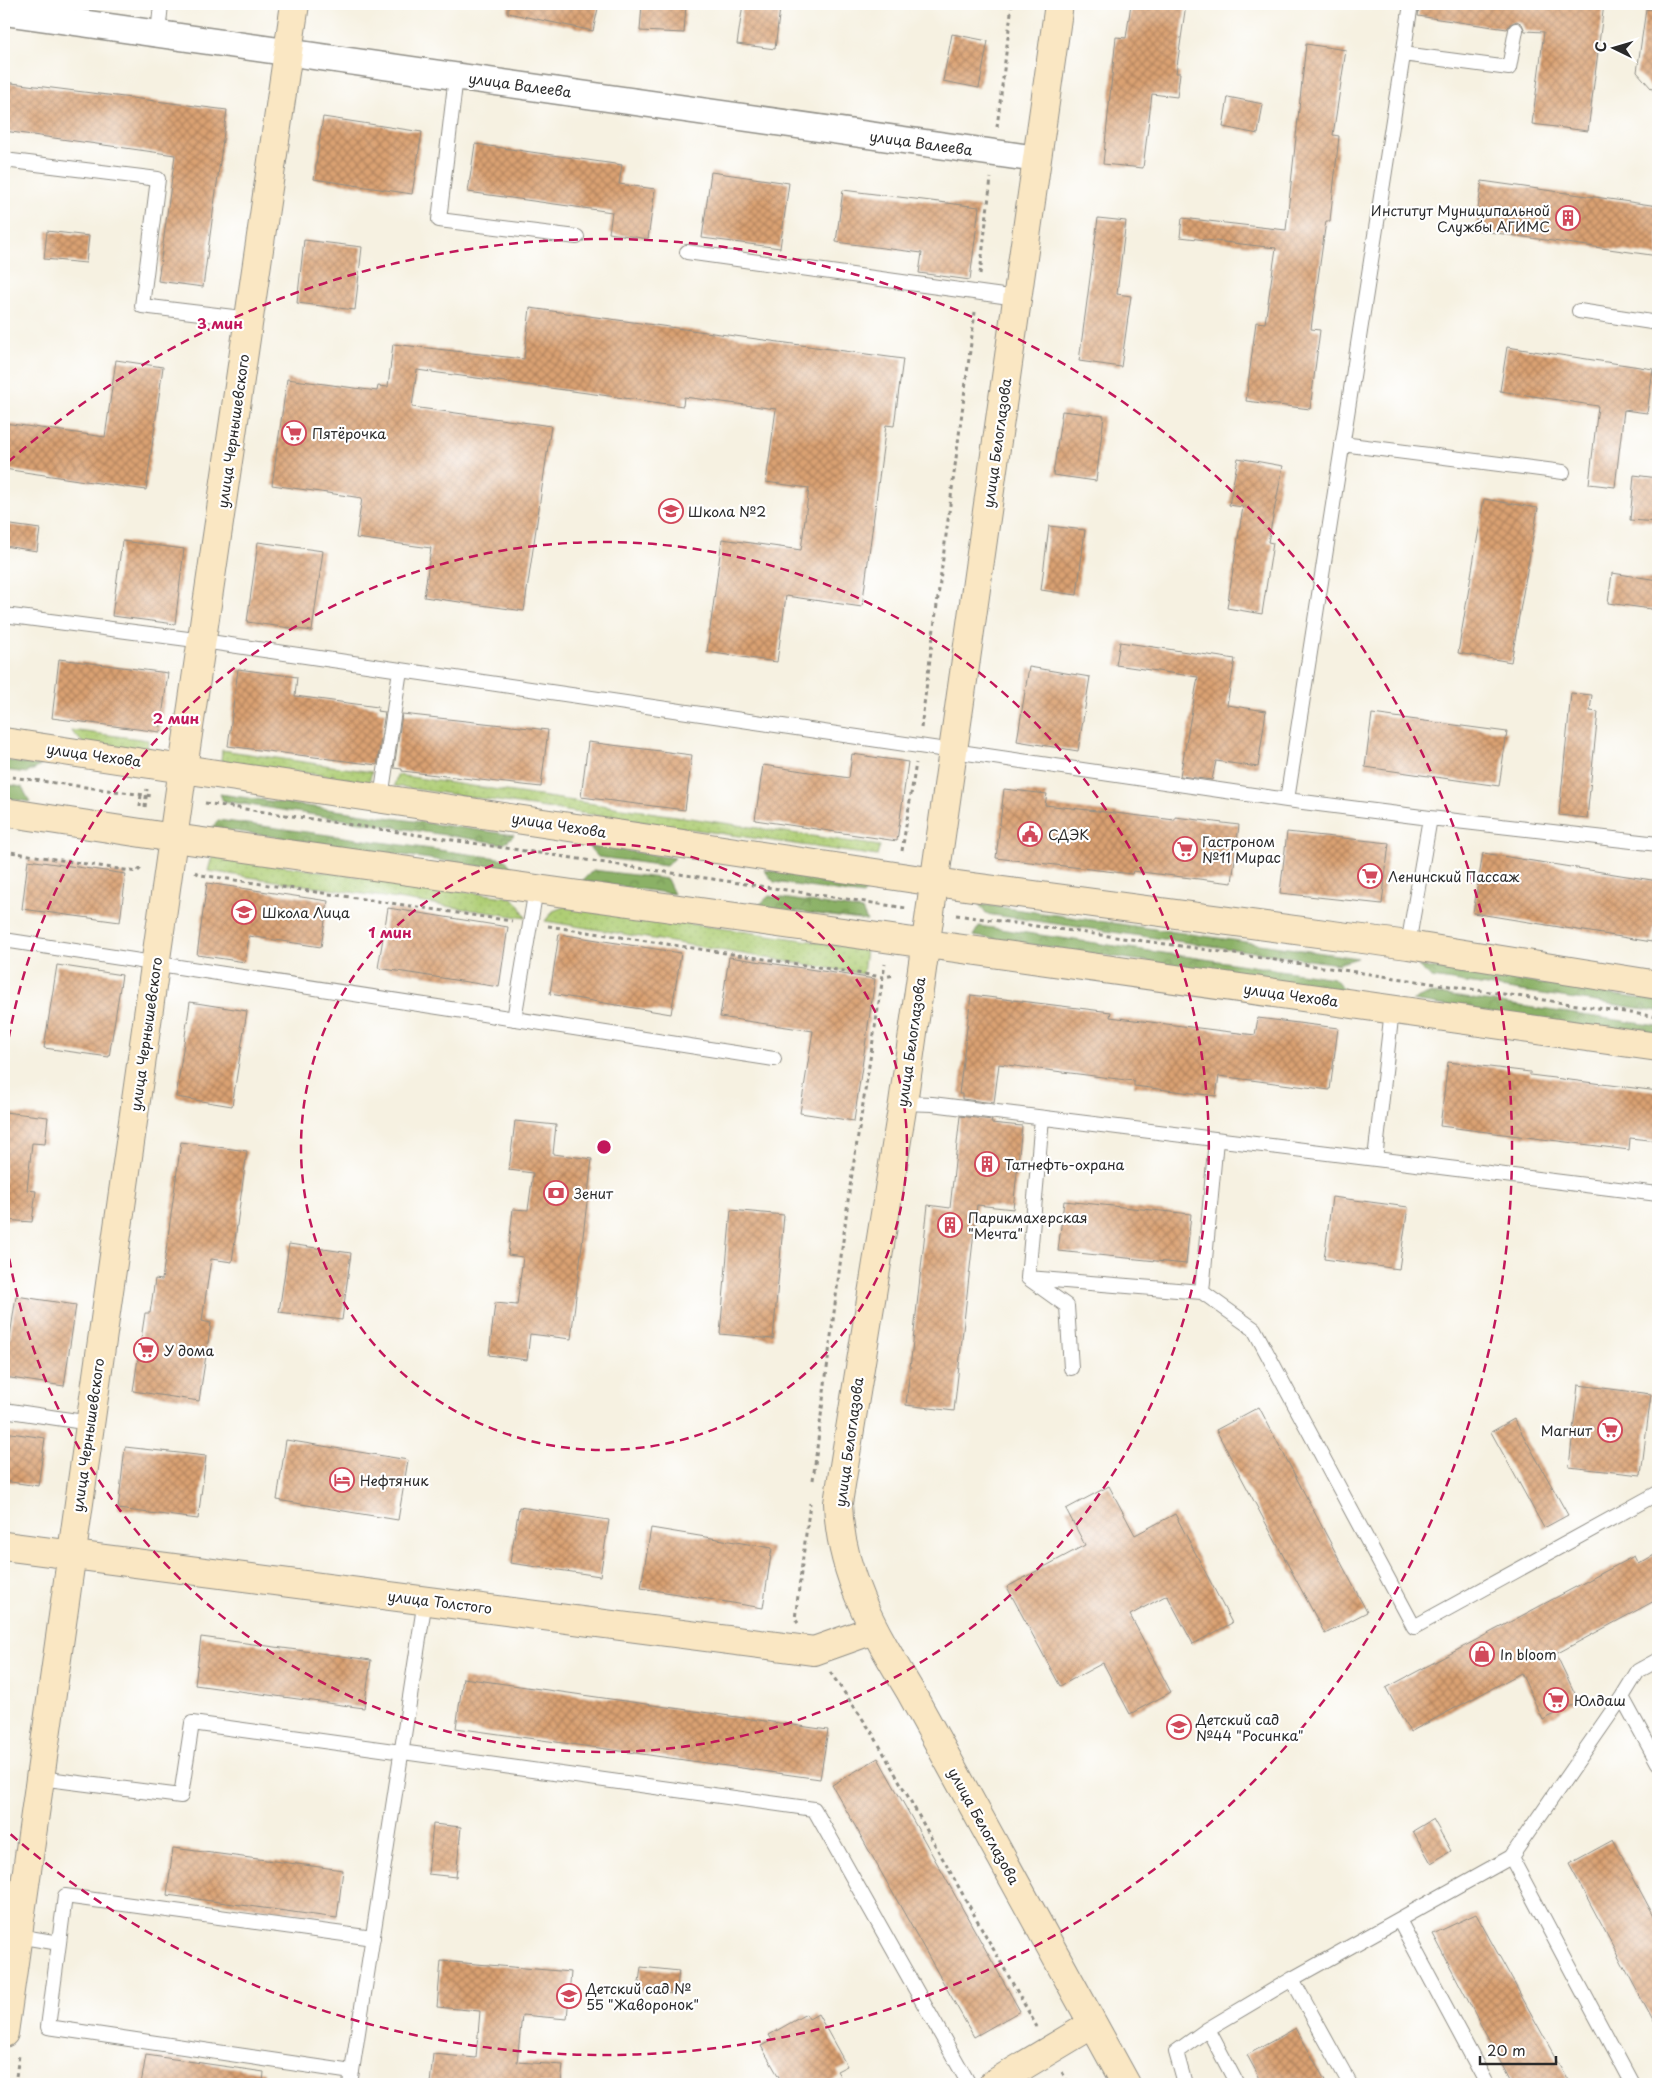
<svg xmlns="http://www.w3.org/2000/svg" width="1662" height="2088" font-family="'Playpen Sans',sans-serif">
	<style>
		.grass { fill: url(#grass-dots); stroke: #6d7c50 }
		.forest { fill: url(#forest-crowns); stroke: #5b6e48 }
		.building { fill: url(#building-cross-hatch) }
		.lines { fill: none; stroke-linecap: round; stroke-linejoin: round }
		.lane-casing { stroke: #908e86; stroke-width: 16 }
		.street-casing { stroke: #908e86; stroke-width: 29 }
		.secondary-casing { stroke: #908e86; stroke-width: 30 }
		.path { stroke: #908e86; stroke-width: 3; stroke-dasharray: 4 4; stroke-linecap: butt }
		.lane { stroke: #fff; stroke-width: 14 }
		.street { stroke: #fff; stroke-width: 26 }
		.secondary { stroke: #fae7c3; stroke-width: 28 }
		.ring { fill: none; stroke: #c2185b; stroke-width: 2.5; stroke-dasharray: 9 6 }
		.labels { text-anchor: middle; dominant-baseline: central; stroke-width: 4.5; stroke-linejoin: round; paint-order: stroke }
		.street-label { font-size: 14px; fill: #2b2b2b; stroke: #fff }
		.poi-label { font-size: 14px; fill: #2b2b2b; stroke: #fff; text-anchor: start }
		.centre { fill: #c2185b; stroke: #fff; stroke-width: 2.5 }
		.ring-label { font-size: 15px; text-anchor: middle; font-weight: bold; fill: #c2185b; stroke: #fff; stroke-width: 4.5; stroke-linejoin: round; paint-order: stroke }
	</style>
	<defs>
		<pattern id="grass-dots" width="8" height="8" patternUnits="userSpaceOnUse" patternTransform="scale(1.25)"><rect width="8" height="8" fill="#afce75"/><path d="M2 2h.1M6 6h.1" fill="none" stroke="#97b165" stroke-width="1.8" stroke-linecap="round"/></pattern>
		<pattern id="forest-crowns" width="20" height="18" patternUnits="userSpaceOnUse" patternTransform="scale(1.25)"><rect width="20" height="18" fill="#8bb166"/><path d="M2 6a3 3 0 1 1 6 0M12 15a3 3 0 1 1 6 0" fill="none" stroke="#729054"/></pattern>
		<pattern id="building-cross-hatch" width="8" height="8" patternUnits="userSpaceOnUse" patternTransform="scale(1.25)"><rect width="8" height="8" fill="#daa172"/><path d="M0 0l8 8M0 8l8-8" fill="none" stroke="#b1835e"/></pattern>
	</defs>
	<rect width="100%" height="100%" fill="#fff"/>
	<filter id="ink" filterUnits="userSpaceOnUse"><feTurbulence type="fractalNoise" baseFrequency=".02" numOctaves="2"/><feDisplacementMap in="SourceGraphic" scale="10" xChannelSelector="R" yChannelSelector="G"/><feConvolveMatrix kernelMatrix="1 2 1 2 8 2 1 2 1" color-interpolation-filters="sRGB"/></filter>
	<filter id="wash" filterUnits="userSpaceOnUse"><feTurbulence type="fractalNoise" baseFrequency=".0096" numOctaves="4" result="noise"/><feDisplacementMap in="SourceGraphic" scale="20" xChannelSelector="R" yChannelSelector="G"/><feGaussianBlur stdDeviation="1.12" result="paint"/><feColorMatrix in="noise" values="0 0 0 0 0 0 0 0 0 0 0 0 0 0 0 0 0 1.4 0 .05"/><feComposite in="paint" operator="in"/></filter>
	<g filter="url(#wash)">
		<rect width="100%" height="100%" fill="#f6f1e1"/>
		<path class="grass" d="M 70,730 L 148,740 L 147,753 L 84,744 Z
			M 222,750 L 372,772 L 369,782 L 221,761 Z
			M 397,775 L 880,846 L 877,856 L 394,786 Z
			M 212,856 L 513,898 L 520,906 L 526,918 L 208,871 Z
			M 566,906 L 866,949 L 863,974 L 545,921 L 553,911 Z"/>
		<path class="forest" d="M 4,760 L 41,766 L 27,773 L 4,770 Z
			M 4,784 L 22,787 L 30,802 L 4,798 Z
			M 220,794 L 514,835 L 504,844 L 223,801 Z
			M 218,820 L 505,859 L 514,871 L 212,828 Z
			M 587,845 L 675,858 L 666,866 L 598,857 Z
			M 593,870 L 667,879 L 674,894 L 582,881 Z
			M 764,870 L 871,885 L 863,895 L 774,882 Z
			M 769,896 L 862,910 L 867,921 L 758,906 Z
			M 979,904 L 1358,958 L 1338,964 L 986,914 Z
			M 979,926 L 1334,978 L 1346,991 L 973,936 Z
			M 1418,966 L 1658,1001 L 1658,1011 L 1432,978 Z
			M 1431,993 L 1658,1026 L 1658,1037 L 1412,1001 Z"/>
		<g id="blocks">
			<path class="building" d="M 508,4 L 599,4 L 593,31 L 508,13 Z
				M 642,4 L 686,4 L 684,33 L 640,31 Z
				M 743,4 L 780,8 L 775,49 L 737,44 Z
				M 1131,4 L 1186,4 L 1176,73 L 1180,73 L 1177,97 L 1152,94 L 1143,168 L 1103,164 L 1116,37 L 1126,38 Z
				M 1420,4 L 1604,4 L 1588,131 L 1532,124 L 1544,32 L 1525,31 L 1522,24 L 1517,21 L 1510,24 L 1507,29 L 1418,16 Z
				M 1646,9 L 1658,10 L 1658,96 L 1637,72 Z
				M 952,34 L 988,41 L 979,88 L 943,81 Z
				M 1306,44 L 1346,50 L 1333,135 L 1339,136 L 1330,221 L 1326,221 L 1311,329 L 1320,330 L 1310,409 L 1246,401 L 1256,322 L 1265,323 L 1276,248 L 1180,237 L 1182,218 L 1286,230 Z
				M 4,82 L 227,110 L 203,287 L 158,281 L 175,155 L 4,131 Z
				M 1228,97 L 1263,104 L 1258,134 L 1223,127 Z
				M 323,117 L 422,132 L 412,194 L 314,179 Z
				M 475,144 L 622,165 L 619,184 L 655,189 L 648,239 L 609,233 L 612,212 L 468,192 Z
				M 711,172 L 789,183 L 780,248 L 702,238 Z
				M 1482,181 L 1658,206 L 1658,256 L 1475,230 Z
				M 843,190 L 979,207 L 970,280 L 919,273 L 922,253 L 836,242 Z
				M 1098,218 L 1126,221 L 1117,294 L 1131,296 L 1121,367 L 1079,361 Z
				M 47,231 L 89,236 L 86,263 L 44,259 Z
				M 304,240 L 362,247 L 355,310 L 297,303 Z
				M 530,308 L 903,359 L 894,426 L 886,425 L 862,607 L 786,596 L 777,662 L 707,652 L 722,539 L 801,550 L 809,488 L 766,482 L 776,409 L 684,397 L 683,406 L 417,370 L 412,407 L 551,426 L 524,611 L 424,597 L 431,548 L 356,538 L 362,498 L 272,485 L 287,379 L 377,391 L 378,386 L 388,387 L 393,344 L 524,359 Z
				M 1507,347 L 1653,369 L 1647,413 L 1624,410 L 1615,487 L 1589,484 L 1598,406 L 1500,391 Z
				M 116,360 L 163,367 L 146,490 L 4,469 L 4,423 L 105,437 Z
				M 1062,411 L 1104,416 L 1096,481 L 1053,475 Z
				M 1238,458 L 1283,466 L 1268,542 L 1273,543 L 1262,614 L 1227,608 L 1243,507 L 1229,505 Z
				M 1634,475 L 1658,478 L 1658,522 L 1630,520 Z
				M 1484,499 L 1538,508 L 1511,662 L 1458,653 Z
				M 4,524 L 40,529 L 37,551 L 4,546 Z
				M 1049,526 L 1085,530 L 1077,595 L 1041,590 Z
				M 122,541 L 184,549 L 175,624 L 112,616 Z
				M 258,542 L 323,551 L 312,631 L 247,622 Z
				M 1612,573 L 1658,580 L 1658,610 L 1608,603 Z
				M 1120,642 L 1235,659 L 1227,705 L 1266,711 L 1258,767 L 1216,761 L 1212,780 L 1180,776 L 1198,677 L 1116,665 Z
				M 59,659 L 168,673 L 160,732 L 52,718 Z
				M 1029,667 L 1090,677 L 1078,751 L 1017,741 Z
				M 238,669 L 297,677 L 295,696 L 378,707 L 377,711 L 385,712 L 377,765 L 228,746 Z
				M 1571,693 L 1592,695 L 1590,711 L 1598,712 L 1587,818 L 1559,815 Z
				M 402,714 L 548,730 L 541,787 L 402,771 L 402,769 L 394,768 Z
				M 1372,714 L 1507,732 L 1499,786 L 1365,767 Z
				M 588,742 L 692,755 L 685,810 L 581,797 Z
				M 852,754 L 908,762 L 897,841 L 755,820 L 763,765 L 849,778 Z
				M 1004,789 L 1047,794 L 1045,805 L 1175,820 L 1175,817 L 1239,825 L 1232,883 L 1133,871 L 1132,874 L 996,858 Z
				M 1287,832 L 1389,843 L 1382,904 L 1280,893 Z
				M 1483,853 L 1658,881 L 1658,901 L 1652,942 L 1473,913 Z
				M 28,860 L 126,874 L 120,922 L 22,909 Z
				M 207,883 L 328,901 L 321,947 L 249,936 L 245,962 L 197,955 Z
				M 388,908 L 508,927 L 499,987 L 378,968 Z
				M 559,934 L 681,953 L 671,1014 L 550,994 Z
				M 729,957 L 875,979 L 854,1121 L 800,1113 L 813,1031 L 720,1017 Z
				M 57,965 L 122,975 L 109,1057 L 44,1048 Z
				M 971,995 L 1111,1012 L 1110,1017 L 1255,1035 L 1258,1018 L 1338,1028 L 1330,1090 L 1219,1076 L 1216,1096 L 1134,1086 L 1134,1081 L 999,1064 L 994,1103 L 962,1099 L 962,1094 L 959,1094 Z
				M 190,1002 L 247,1011 L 232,1106 L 176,1097 Z
				M 1448,1062 L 1530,1072 L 1530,1075 L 1658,1091 L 1658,1141 L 1630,1138 L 1629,1150 L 1440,1126 Z
				M 4,1112 L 48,1117 L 45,1144 L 32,1143 L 27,1190 L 36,1191 L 32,1222 L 4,1220 Z
				M 960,1116 L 992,1120 L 991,1123 L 1022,1126 L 1013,1209 L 977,1205 L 954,1411 L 906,1405 L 928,1205 L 950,1208 Z
				M 515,1121 L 556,1125 L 553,1154 L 592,1159 L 571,1339 L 530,1334 L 527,1360 L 489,1355 L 495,1303 L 517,1305 L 523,1257 L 508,1255 L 513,1209 L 528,1210 L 533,1173 L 509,1170 Z
				M 181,1142 L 247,1151 L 232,1262 L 211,1259 L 202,1321 L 211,1323 L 199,1401 L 133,1391 L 145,1313 L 150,1313 L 155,1279 L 162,1280 Z
				M 1332,1197 L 1408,1207 L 1399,1269 L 1324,1259 Z
				M 1064,1201 L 1191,1214 L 1186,1264 L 1058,1251 Z
				M 731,1210 L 784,1215 L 773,1339 L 720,1334 Z
				M 289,1244 L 351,1253 L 342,1320 L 279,1312 Z
				M 16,1296 L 76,1305 L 64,1386 L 4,1377 Z
				M 1578,1385 L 1651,1394 L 1641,1475 L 1569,1467 Z
				M 1259,1407 L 1367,1612 L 1325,1634 L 1216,1430 Z
				M 1514,1419 L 1568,1515 L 1544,1528 L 1491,1432 Z
				M 4,1432 L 45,1438 L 38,1486 L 4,1481 Z
				M 286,1440 L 408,1460 L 398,1520 L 277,1500 Z
				M 125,1447 L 206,1456 L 198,1519 L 118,1509 Z
				M 1109,1486 L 1135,1535 L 1175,1514 L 1232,1623 L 1193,1644 L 1167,1595 L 1130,1615 L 1171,1692 L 1130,1714 L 1103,1663 L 1060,1686 L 1007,1587 L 1085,1545 L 1066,1509 Z
				M 519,1507 L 609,1520 L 600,1576 L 510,1563 Z
				M 651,1528 L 772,1548 L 763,1608 L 641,1588 Z
				M 1658,1553 L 1658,1599 L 1556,1654 L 1579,1702 L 1543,1720 L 1521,1673 L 1410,1732 L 1386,1688 L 1634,1556 L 1638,1564 Z
				M 201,1637 L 371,1660 L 364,1708 L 195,1685 Z
				M 463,1678 L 828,1730 L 820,1779 L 456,1728 Z
				M 878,1758 L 1020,2011 L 974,2037 L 832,1785 Z
				M 1433,1819 L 1451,1851 L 1431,1863 L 1413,1831 Z
				M 433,1824 L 461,1827 L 456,1877 L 428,1874 Z
				M 1613,1840 L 1658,1924 L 1658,2030 L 1569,1864 Z
				M 173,1848 L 343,1870 L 337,1918 L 167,1895 Z
				M 1476,1914 L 1570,2084 L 1512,2084 L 1433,1934 Z
				M 441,1961 L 571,1972 L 567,2019 L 522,2015 L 517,2062 L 563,2065 L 561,2084 L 430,2084 L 433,2054 L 476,2058 L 480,2011 L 437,2007 Z
				M 641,1967 L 679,1971 L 676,1994 L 638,1990 Z
				M 806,2014 L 809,2019 L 818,2014 L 847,2066 L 837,2071 L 840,2076 L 825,2084 L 783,2084 L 761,2046 L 772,2040 L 769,2035 Z
				M 1296,2028 L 1327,2084 L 1263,2084 L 1247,2055 Z
				M 146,2055 L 264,2072 L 263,2084 L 141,2084 Z"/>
		</g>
	</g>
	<g filter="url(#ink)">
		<use href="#blocks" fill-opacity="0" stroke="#908e86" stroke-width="1"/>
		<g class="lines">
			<defs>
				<path id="lane" d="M 158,34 L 161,4
					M 1403,54 L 1509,68 L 1516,30
					M 456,76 L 439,220 L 577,237
					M 4,160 L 158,179 L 142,306 L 250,319
					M 687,252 L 1017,298
					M 1579,311 L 1658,323
					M 1342,444 L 1563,472
					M 4,615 L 203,641 L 1287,800 L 1411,4
					M 381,798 L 400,670
					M 1287,800 L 1430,818 L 1408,945
					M 1430,818 L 1658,844
					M 4,940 L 774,1059
					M 514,1019 L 536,889
					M 903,1103 L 932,1104 L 1658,1194
					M 1042,1118 L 1028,1278 L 1202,1292 L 1254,1329 L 1414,1627 L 1658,1493
					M 1375,1159 L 1392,1010
					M 1028,1278 L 1067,1306 L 1071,1368
					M 1202,1292 L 1216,1140
					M 4,1410 L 90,1423
					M 1622,1697 L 1658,1763
					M 40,1778 L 181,1796 L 192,1723 L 814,1809 L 969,2084
					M 1511,1857 L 1632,2084
					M 1399,1920 L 1487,2084
					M 17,1936 L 59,1943 L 48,2027 L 352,2072
					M 59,1943 L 65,1896 L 373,1938
					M 1208,2029 L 1237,2084
					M 350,2084 L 425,1600
					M 1185,2084 L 1176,2052 L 1208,2029 L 1292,1979
					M 1350,2084 L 1292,1979 L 1511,1857 L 1622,1697 L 1638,1671 L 1658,1660"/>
				<path id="street" d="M 4,12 L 1037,159"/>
				<path id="secondary" d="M 1059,4 L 903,1103 L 838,1503 C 840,1575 874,1631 910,1691 L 1126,2084
					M 4,742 L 935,882 L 1408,945 L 1658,985
					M 4,812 L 174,838 L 1658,1047
					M 4,1546 L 814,1651 L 873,1630
					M 4,2033 L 183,768 L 295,4
					M 993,2084 L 1093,2024"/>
			</defs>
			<use href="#lane" class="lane-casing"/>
			<use href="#street" class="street-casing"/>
			<use href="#secondary" class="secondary-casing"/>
			<path class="path" d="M 997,127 L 1012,4
				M 980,274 L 991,178
				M 921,728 L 975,312
				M 4,776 L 152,796
				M 205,803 L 906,908
				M 140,807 L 141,793
				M 145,807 L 147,789
				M 4,851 L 137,872 L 142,867
				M 902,851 L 916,763
				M 195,872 L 201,875 L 512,921
				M 956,915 L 1188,947 L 1658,1017
				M 548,926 L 883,977 L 895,975
				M 813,1480 L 849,1193 L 885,964
				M 798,1623 L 795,1619 L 810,1503
				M 830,1672 L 873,1734 L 1037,2027
				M 1062,2072 L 1069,2084
				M 15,2084 L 19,2055"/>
			<use href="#lane" class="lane"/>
			<use href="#street" class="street"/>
			<use href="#secondary" class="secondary"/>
		</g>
	</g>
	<g class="ring">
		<circle cx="604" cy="1147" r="303"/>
		<path d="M4 1068A605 605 0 1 1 4 1226"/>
		<path d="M8 462A908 908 0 1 1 8 1832"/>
	</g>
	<defs>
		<symbol id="building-ring" viewBox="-11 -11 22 22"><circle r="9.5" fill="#fff" stroke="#d1495b" stroke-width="1.5"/><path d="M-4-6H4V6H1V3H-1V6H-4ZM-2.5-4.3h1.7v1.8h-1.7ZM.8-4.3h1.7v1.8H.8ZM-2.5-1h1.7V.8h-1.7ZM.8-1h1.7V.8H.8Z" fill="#d1495b"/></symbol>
		<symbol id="supermarket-ring" viewBox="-11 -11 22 22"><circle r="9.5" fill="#fff" stroke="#d1495b" stroke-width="1.5"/><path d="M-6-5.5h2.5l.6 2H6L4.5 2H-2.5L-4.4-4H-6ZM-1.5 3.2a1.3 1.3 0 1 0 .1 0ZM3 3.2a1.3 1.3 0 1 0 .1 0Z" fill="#d1495b"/></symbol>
		<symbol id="school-ring" viewBox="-11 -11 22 22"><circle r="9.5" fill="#fff" stroke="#d1495b" stroke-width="1.5"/><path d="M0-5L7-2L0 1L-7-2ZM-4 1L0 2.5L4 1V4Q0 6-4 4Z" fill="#d1495b"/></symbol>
		<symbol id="civic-ring" viewBox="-11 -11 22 22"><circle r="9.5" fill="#fff" stroke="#d1495b" stroke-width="1.5"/><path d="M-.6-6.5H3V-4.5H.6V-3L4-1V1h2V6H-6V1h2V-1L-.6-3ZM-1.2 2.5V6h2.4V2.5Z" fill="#d1495b"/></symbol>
		<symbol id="bank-ring" viewBox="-11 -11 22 22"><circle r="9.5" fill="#fff" stroke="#d1495b" stroke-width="1.5"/><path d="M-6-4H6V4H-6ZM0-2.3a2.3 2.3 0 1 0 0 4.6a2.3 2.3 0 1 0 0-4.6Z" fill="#d1495b"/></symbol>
		<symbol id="hotel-ring" viewBox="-11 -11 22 22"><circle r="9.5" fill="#fff" stroke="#d1495b" stroke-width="1.5"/><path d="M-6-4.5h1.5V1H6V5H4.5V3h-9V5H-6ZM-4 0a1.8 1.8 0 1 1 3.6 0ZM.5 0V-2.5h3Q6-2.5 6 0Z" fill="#d1495b"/></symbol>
		<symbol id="shop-ring" viewBox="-11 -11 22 22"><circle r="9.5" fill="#fff" stroke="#d1495b" stroke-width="1.5"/><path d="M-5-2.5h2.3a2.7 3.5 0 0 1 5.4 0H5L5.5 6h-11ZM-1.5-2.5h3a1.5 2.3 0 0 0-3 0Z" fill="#d1495b"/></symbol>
	</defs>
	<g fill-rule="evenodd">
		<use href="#building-ring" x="1554" y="204" width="28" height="28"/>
		<use href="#supermarket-ring" x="280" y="419" width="28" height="28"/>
		<use href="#school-ring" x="657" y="497" width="28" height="28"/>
		<use href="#civic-ring" x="1016" y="820" width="28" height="28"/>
		<use href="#supermarket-ring" x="1171" y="835" width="28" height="28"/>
		<use href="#supermarket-ring" x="1356" y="862" width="28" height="28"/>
		<use href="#school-ring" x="230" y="898" width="28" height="28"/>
		<use href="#building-ring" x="973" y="1150" width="28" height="28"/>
		<use href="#bank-ring" x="542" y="1179" width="28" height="28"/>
		<use href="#building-ring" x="936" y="1211" width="28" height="28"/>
		<use href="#supermarket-ring" x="132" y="1336" width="28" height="28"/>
		<use href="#supermarket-ring" x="1596" y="1416" width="28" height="28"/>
		<use href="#hotel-ring" x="328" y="1466" width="28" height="28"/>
		<use href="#shop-ring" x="1468" y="1640" width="28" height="28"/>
		<use href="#supermarket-ring" x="1542" y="1686" width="28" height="28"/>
		<use href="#school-ring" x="1165" y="1713" width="28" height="28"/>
		<use href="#school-ring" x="555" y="1982" width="28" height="28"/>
	</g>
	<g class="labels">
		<g class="street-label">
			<text transform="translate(520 85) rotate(8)">улица Валеева</text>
			<text transform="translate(921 143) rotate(8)">улица Валеева</text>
			<text transform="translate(233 431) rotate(-82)">улица Чернышевского</text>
			<text transform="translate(997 443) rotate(-82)">улица Белоглазова</text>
			<text transform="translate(94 755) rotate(8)">улица Чехова</text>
			<text transform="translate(559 825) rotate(9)">улица Чехова</text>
			<text transform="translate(1291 995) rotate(8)">улица Чехова</text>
			<text transform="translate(146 1034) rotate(-82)">улица Чернышевского</text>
			<text transform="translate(911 1042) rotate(-82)">улица Белоглазова</text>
			<text transform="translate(88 1435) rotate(-82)">улица Чернышевского</text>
			<text transform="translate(849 1442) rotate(-82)">улица Белоглазова</text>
			<text transform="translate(440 1602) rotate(7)">улица Толстого</text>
			<text transform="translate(984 1826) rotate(61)">улица Белоглазова</text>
		</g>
		<g class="poi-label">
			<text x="1550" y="210" text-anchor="end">Институт Муниципальной<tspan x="1550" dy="16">Службы АГИМС</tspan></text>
			<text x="312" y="433">Пятёрочка</text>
			<text x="688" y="511">Школа №2</text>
			<text x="1048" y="834">СДЭК</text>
			<text x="1202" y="841">Гастроном<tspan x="1202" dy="16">№11 Мирас</tspan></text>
			<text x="1388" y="876">Ленинский Пассаж</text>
			<text x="262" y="912">Школа Лица</text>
			<text x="1004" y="1164">Татнефть-охрана</text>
			<text x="574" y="1193">Зенит</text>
			<text x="968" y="1217">Парикмахерская<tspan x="968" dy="16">"Мечта"</tspan></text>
			<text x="164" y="1350">У дома</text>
			<text x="1592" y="1430" text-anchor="end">Магнит</text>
			<text x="360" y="1480">Нефтяник</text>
			<text x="1500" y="1654">In bloom</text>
			<text x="1574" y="1700">Юлдаш</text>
			<text x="1196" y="1719">Детский сад<tspan x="1196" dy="16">№44 "Росинка"</tspan></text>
			<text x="586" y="1988">Детский сад №<tspan x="586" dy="16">55 "Жаворонок"</tspan></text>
		</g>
	</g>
	<circle cx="604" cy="1147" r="8" class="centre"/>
	<g class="ring-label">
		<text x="220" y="329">3 мин</text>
		<text x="176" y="724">2 мин</text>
		<text x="390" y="938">1 мин</text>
	</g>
	<rect width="1662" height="2088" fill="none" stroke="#fff" stroke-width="20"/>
	<g transform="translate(1614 48) rotate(275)" stroke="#ffffff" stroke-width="4" paint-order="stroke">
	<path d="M0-4L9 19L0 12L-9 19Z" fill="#2b2b2b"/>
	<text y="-8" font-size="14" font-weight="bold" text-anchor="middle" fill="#2b2b2b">С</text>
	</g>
	<path d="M1480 2056v8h76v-8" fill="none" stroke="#2b2b2b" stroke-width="2.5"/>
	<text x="1487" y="2056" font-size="15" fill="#2b2b2b" stroke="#ffffff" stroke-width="4" paint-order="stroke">20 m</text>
</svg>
